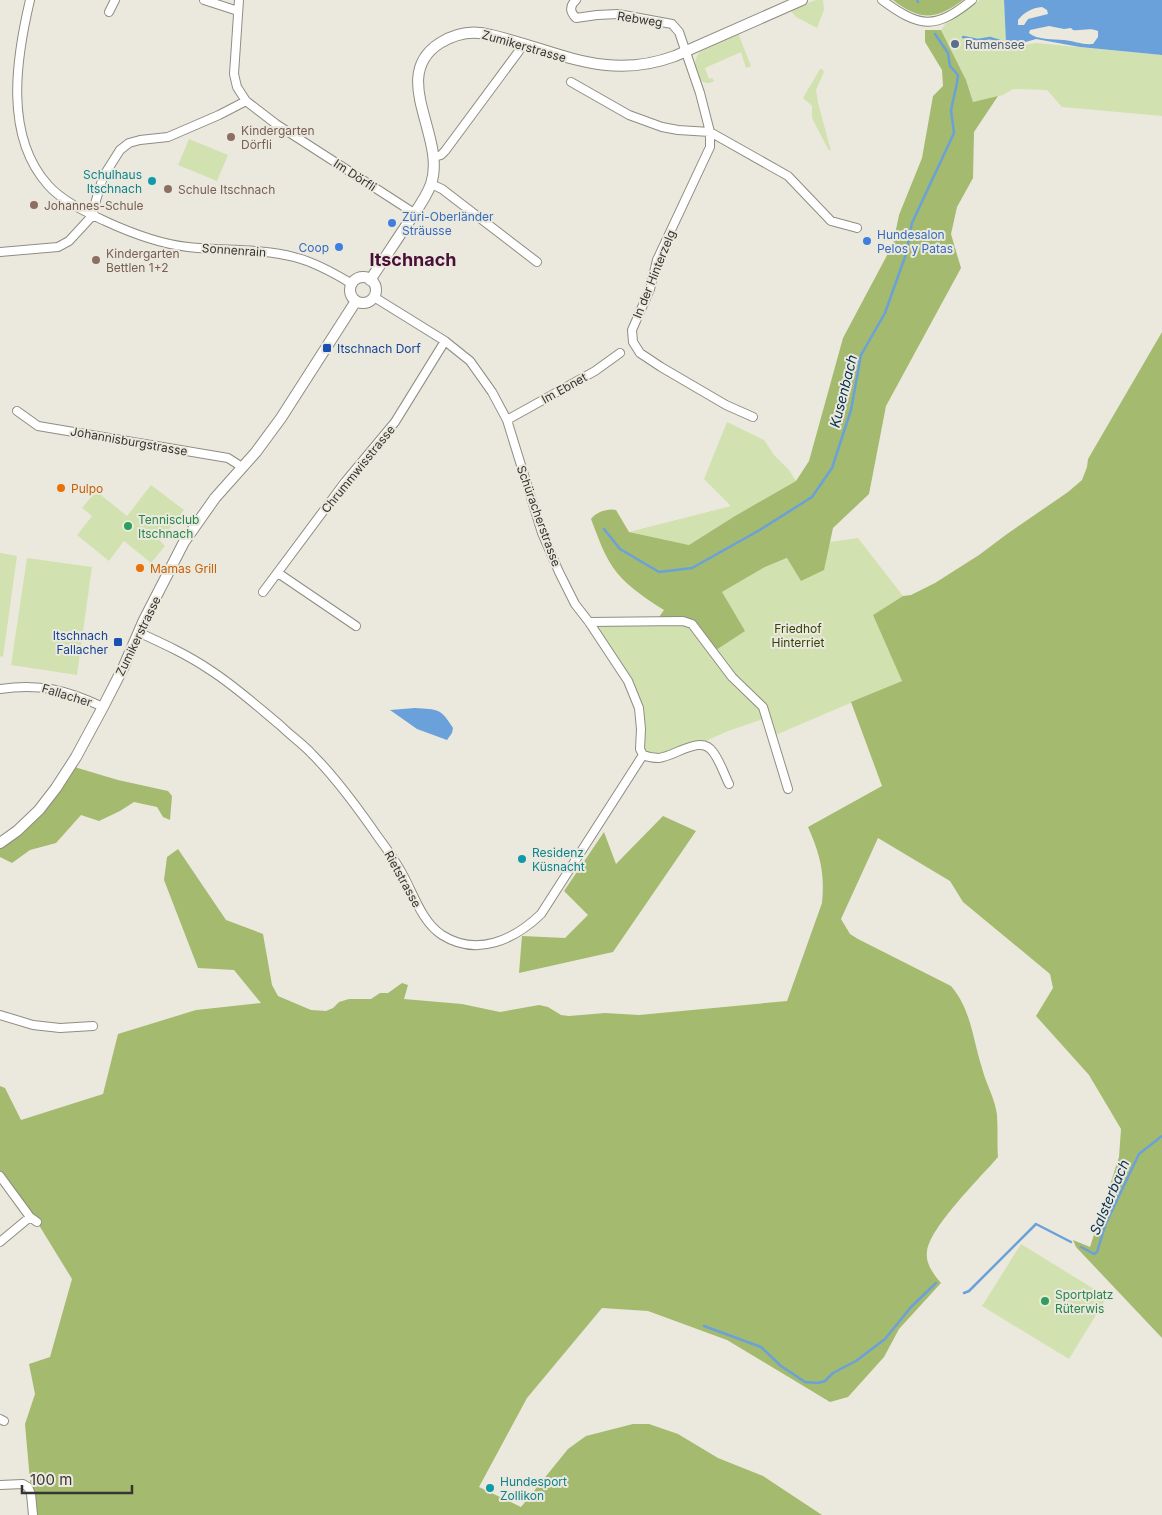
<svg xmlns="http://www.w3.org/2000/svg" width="1162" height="1515" font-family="Inter,sans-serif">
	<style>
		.green { fill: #d2e1b0 }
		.forest { fill: #a4ba6e }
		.water { fill: #6ba1db; fill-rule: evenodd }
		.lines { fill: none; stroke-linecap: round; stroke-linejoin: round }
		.stream { stroke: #6ba1db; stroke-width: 2.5 }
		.street-casing { stroke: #8f8d82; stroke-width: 10 }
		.secondary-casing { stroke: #8f8d82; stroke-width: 12 }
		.street { stroke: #fff; stroke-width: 8 }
		.secondary { stroke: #fff; stroke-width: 10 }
		.service-dot { fill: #5c6f8a; stroke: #ebe9dd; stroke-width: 2 }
		.education-dot { fill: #8d6e63; stroke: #ebe9dd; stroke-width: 2 }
		.culture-dot { fill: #0f9aa8; stroke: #ebe9dd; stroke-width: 2 }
		.shop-dot { fill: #3f7fe0; stroke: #ebe9dd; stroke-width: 2 }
		.transit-dot { fill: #1a4fb4; stroke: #ebe9dd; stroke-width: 2 }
		.food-dot { fill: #e8710a; stroke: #ebe9dd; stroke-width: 2 }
		.leisure-dot { fill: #2e9e5b; stroke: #ebe9dd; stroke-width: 2 }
		.labels { text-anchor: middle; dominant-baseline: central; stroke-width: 4; stroke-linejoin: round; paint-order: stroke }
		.street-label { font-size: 12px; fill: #363531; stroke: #ebe9dd }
		.service-label { font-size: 12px; fill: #4e5e75; stroke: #ebe9dd; text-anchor: start }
		.education-label { font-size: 12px; fill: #785e54; stroke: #ebe9dd; text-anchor: start }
		.culture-label { font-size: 12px; fill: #0d838f; stroke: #ebe9dd; text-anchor: start }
		.shop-label { font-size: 12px; fill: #366cbe; stroke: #ebe9dd; text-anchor: start }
		.transit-label { font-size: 12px; fill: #164399; stroke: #ebe9dd; text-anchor: start }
		.food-label { font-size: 12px; fill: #c56008; stroke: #ebe9dd; text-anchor: start }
		.leisure-label { font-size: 12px; fill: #27864d; stroke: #ebe9dd; text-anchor: start }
		.park-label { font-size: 12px; fill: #364309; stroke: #ebe9dd }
		.water-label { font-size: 14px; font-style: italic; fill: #073055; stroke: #ebe9dd }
		.district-label { font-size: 18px; font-weight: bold; fill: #490f39; stroke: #ebe9dd }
	</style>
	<rect width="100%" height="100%" fill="#ebe9dd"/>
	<path class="green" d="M 816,0 L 823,0 L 824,10 L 817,28 L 796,17 L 790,10 Z
		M 980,0 L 1004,0 L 1006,42 L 1012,45 L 1024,45 L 1036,43 L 1162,55 L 1162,116 L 1062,107 L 1047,90 L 1013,89 L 1003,95 L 973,102 L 966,80 L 941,30 L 946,23 Z
		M 738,33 L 751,66 L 746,68 L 741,52 L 705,68 L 709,79 L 712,78 L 714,81 C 698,91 689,62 700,52 Z
		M 820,69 L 822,69 L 824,72 L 816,90 L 818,103 L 831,151 L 828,149 L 812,118 L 812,106 L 803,98 Z
		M 189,139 L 228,155 L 217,181 L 178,165 Z
		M 727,422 L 764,440 L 774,455 L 789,470 L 796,481 L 735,516 L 689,545 L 629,532 L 731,506 L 704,479 Z
		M 151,485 L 184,510 L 160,541 L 165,546 L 151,563 L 124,541 L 109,561 L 77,535 L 92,516 L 82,508 L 96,491 L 127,516 Z
		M 858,538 L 903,596 L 873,615 L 902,681 L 773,736 L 766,718 L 728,731 L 699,744 L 659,758 L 643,755 L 639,708 L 628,681 L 589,622 L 662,622 L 722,592 L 765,567 L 830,542 Z
		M 0,553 L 17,556 L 3,657 L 0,656 Z
		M 27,558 L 92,567 L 77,675 L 11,665 Z
		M 1021,1244 L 1107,1297 L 1069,1359 L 982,1306 Z"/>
	<path class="forest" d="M 893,0 L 963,0 C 936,20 920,21 893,0 Z
		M 925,30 L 941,30 L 966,80 L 973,102 L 998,96 L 974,132 L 973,178 L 957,207 L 951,234 L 961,268 L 886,406 L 869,494 L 833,528 L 824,570 L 801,581 L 787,558 L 765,567 L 722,592 L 745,631 L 713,652 L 692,624 L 662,622 L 659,617 L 664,610 C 648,600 630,588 618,574 C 605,559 598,537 591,519 C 596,512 608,508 616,510 L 629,532 L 689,545 L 735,516 L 796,481 L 809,461 L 843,338 L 893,244 L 899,215 L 922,158 L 933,96 L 943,86 L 942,70 L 925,42 Z
		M 1162,332 L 1162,1338 L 1076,1247 L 1073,1240 L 1090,1247 L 1119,1157 L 1121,1129 L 1089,1075 L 1036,1016 L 1053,988 L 1050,974 L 963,902 L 950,881 L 878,838 L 841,919 L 850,934 L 858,939 L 951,986 C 971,1009 973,1040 982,1068 C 986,1084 995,1098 997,1115 C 998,1129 997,1144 998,1157 C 980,1178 929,1228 927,1252 C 925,1263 934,1275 941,1283 L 899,1329 L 884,1357 L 848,1397 L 830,1402 L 727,1340 L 648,1311 L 602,1308 L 527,1398 L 479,1487 L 521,1507 L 568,1449 L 586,1436 L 633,1424 L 649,1424 L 678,1434 L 718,1458 L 763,1476 L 822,1515 L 33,1515 L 25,1424 L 35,1394 L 29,1364 L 50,1357 L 72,1279 L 37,1222 L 0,1176 L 0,1086 L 5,1088 L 21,1120 L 103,1094 L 118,1034 L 196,1010 L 261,1003 L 234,970 L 198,968 L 164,880 L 167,857 L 178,849 L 226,920 L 263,934 L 272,985 L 278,996 L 311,1010 L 326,1011 L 333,1008 L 339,1002 L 349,999 L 371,999 L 380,993 L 388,993 L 402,983 L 408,985 L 404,999 L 462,1004 L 500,1012 L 539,1005 L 548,1007 L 561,1015 L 569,1016 L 605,1013 L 639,1015 L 787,1001 L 822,903 C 825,873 820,854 808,827 L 882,786 L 851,702 L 902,681 L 873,615 L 903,596 L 911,595 L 935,583 L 979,555 L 1007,534 L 1068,492 L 1082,480 L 1087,467 L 1088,459 Z
		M 71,766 L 118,780 L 168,791 L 172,796 L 170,820 L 163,817 L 157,807 L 134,802 L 120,811 L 99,821 L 81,815 L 56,843 L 30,850 L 12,863 L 0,857 L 0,843 L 17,831 Z
		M 663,816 L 696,831 L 613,952 L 519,973 L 522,936 L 565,938 L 588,915 L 564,891 L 604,832 L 616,864 Z"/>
	<path class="water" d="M 1004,0 L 1162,0 L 1162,55 L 1080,47 L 1036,39 L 1015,45 L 1006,43 ZM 1042,7 L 1047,10 L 1048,14 L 1028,19 L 1024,25 L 1018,25 L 1018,20 C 1024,12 1032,8 1042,7 ZM 1049,26 L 1064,29 L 1071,28 L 1073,30 C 1081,31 1090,27 1098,31 L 1098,37 L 1093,44 C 1082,45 1075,41 1064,40 C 1053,39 1037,40 1029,33 L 1030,30 Z
		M 415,708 C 438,710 440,707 453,728 L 452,733 L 447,740 L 417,729 L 390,710 Z"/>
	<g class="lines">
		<path class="stream" d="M 917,0 L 918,2
			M 963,37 L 978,40 L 990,38 L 1003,42
			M 604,529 L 620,549 L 659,572 L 692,568 L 758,531 L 812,497 L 832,468 L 851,410 L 861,355 L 885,313 L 906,254 L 912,223 L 954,133 L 951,110 L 957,83 L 958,75 L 950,66 L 948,53 L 935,34
			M 1081,1247 L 1094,1254 L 1097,1252 L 1106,1223 L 1139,1154 L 1162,1136
			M 964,1293 L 969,1291 L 1036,1224 L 1071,1242
			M 704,1326 L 761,1347 L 781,1366 L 805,1382 L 818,1383 L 825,1381 L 833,1373 L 856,1361 L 885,1339 L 911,1307 L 936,1283"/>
		<defs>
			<path id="street" d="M 30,0 C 16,59 4,136 48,185 C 62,201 86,212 105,221 C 131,233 160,244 188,247 C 223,251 260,248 294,257 C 314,262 334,273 352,284
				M 204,0 L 238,11
				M 239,0 L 234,74 L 237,87 L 246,101 L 276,124 L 414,213
				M 576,0 C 569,6 570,12 576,18 L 597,15 L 618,14 L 672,24 L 679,32 L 700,93 L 710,132 L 710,147 L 657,260 L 650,289 L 632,330 L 633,342 L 640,353 L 661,367 L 726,405 L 753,417
				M 882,0 C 920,28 935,30 972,0
				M 109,12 L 115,0
				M 571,82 L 629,115 L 662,127 L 678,130 L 710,132 L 788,176 L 831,221 L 857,228
				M 434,157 L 441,155 L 445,151 L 519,51 L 521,44
				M 431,184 L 442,189 L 537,262
				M 0,252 L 58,247 L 69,241 L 93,215 L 94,207 L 103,177 L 120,150 L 129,143 L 140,140 L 168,137 L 219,115 L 246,101
				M 374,297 L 445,341 L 470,361 L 492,392 L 507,420 L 542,533 L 559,572 L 575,604 L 589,622 L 628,681 L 639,708 L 641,729 L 640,749 L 643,755 C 648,757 654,758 659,758 C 676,756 701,734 713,752 C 720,761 724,774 729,784
				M 17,411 L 38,426 L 228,458 L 242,467
				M 507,420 L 595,371 L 620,353
				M 278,573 L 356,626
				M 263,592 L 345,482 L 395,422 L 445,341
				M 589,622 L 683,621 L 692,624 L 732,677 L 763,707 L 788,789
				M 140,633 C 164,644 188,655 210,670 C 235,686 258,707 281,726 C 291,736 303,744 312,754 C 337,779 358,808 378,837 C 387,849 396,862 403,875 C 414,895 422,922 442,935 C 477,957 514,940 541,914 L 643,755
				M 0,689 C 40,683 67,690 103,707
				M 0,1015 L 33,1025 L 60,1028 L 93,1026
				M 0,1176 L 30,1217 L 37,1222
				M 0,1242 L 30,1217
				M 0,1419 L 4,1421
				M 0,1485 L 23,1484 L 28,1487 L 31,1494 L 33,1515"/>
			<path id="secondary" d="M350 290a13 13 0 1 1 26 0a13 13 0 1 1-26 0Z
				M 370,280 C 383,261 395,242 408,223 C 416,211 426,198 431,184 C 447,137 388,76 440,43 C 456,33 473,30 491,35 C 557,50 605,82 675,56 L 802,0
				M 0,843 L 17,831 L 39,810 L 56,788 L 76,757 L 103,707 L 124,666 L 144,620 L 184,542 L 215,498 L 256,452 L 281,418 L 356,301"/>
		</defs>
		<use href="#street" class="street-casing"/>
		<use href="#secondary" class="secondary-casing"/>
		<use href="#street" class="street"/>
		<use href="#secondary" class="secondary"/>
	</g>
	<circle class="service-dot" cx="955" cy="44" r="5"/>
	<g class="education-dot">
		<circle cx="231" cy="137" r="5"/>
		<circle cx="168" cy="189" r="5"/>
		<circle cx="34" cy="205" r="5"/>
		<circle cx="96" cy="260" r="5"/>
	</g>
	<g class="culture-dot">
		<circle cx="152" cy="181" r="5"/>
		<circle cx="522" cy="859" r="5"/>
		<circle cx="490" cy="1488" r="5"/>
	</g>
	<g class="shop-dot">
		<circle cx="392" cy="223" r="5"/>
		<circle cx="867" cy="241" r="5"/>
		<circle cx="339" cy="247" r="5"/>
	</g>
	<g class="transit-dot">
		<rect x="322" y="343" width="10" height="10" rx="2.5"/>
		<rect x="113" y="637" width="10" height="10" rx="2.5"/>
	</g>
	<g class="food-dot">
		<circle cx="61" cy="488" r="5"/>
		<circle cx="140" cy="568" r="5"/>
	</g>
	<g class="leisure-dot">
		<circle cx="128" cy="526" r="5"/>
		<circle cx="1045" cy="1301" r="5"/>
	</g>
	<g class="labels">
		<g class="street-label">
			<text transform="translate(640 19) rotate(9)">Rebweg</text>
			<text transform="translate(524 46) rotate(16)">Zumikerstrasse</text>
			<text transform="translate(355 175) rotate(33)">Im Dörfli</text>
			<text transform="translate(234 250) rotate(4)">Sonnenrain</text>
			<text transform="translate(654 274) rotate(-68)">In der Hinterzelg</text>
			<text transform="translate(564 388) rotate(-29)">Im Ebnet</text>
			<text transform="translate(129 441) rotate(10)">Johannisburgstrasse</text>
			<text transform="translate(358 469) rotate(-51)">Chrummwisstrasse</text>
			<text transform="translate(539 516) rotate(70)">Schüracherstrasse</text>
			<text transform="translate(138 636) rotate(-64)">Zumikerstrasse</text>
			<text transform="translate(67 695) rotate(17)">Fallacher</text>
			<text transform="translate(403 879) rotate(61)">Rietstrasse</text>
		</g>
		<g class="service-label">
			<text x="965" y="44">Rumensee</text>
		</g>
		<g class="education-label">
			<text x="241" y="130">Kindergarten<tspan x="241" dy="14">Dörfli</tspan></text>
			<text x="178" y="189">Schule Itschnach</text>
			<text x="44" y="205">Johannes-Schule</text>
			<text x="106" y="253">Kindergarten<tspan x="106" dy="14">Bettlen 1+2</tspan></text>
		</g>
		<g class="culture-label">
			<text x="142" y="174" text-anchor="end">Schulhaus<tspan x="142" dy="14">Itschnach</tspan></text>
			<text x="532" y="852">Residenz<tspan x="532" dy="14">Küsnacht</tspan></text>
			<text x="500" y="1481">Hundesport<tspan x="500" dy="14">Zollikon</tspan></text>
		</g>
		<g class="shop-label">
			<text x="402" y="216">Züri-Oberländer<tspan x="402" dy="14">Sträusse</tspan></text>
			<text x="877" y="234">Hundesalon<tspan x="877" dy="14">Pelos y Patas</tspan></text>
			<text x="329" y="247" text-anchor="end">Coop</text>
		</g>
		<g class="transit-label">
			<text x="337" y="348">Itschnach Dorf</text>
			<text x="108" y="635" text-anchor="end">Itschnach<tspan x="108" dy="14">Fallacher</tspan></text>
		</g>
		<g class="food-label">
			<text x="71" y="488">Pulpo</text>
			<text x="150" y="568">Mamas Grill</text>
		</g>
		<g class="leisure-label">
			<text x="138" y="519">Tennisclub<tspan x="138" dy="14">Itschnach</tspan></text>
			<text x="1055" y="1294">Sportplatz<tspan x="1055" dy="14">Rüterwis</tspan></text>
		</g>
		<g class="park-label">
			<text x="798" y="628">Friedhof<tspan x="798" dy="14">Hinterriet</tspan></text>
		</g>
		<g class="water-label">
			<text transform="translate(843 391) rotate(-76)">Kusenbach</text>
			<text transform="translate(1109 1197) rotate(-67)">Salsterbach</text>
		</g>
		<g class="district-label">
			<text x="413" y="259">Itschnach</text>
		</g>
	</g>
	<path d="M22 1485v8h110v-8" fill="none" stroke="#363531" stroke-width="2.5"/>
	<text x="30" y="1485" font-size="15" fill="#363531" stroke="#ebe9dd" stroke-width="4" paint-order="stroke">100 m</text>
</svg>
